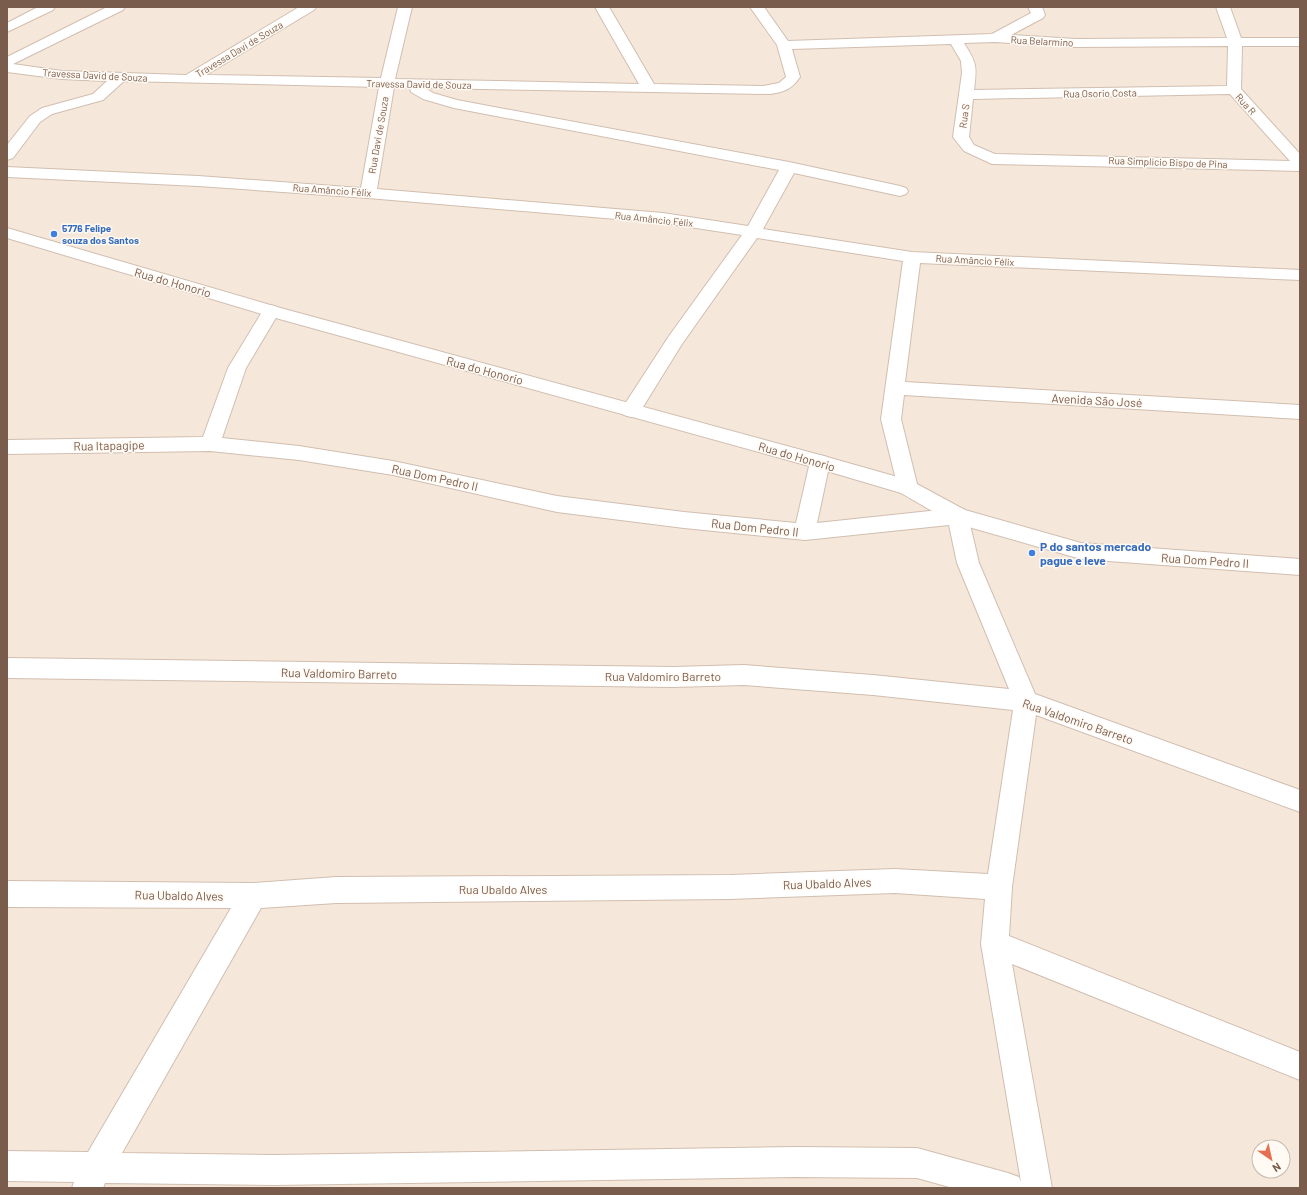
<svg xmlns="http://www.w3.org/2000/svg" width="1307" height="1195" font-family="Barlow,sans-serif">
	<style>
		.residential { fill: #f5e8da; fill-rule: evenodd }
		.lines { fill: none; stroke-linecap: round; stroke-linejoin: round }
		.minor-casing { stroke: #d1beb0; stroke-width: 2 }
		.tertiary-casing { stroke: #d1beb0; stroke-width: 2 }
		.minor { fill: #fff; fill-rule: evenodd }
		.tertiary { fill: #fff; fill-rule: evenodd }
		.shop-dot { fill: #3f7fe0; stroke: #fffaf3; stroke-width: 1.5 }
		.labels { text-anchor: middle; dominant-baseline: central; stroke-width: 3; stroke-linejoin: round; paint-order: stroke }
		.far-street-label { font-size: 10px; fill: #7a5c4d; stroke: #fffaf3 }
		.far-shop-label { font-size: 10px; font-weight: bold; fill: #366cbe; stroke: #fffaf3; text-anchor: start }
		.street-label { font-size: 12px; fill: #7a5c4d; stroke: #fffaf3 }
		.shop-label { font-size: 12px; font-weight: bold; fill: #366cbe; stroke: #fffaf3; text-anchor: start }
	</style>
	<rect width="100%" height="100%" fill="#fdf6ec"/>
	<path class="residential" d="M 7,7 L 1300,7 L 1300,1188 L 7,1188 ZM 1259,1147 L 1283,1147 L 1283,1171 L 1259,1171 Z"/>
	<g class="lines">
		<defs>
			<path id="minor" d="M 38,7 L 55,7 L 53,10 L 7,32 L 7,23 Z
				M 107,7 L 125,7 L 123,10 L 13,64 L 62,71 L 186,75 L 299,7 L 316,7 L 314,10 L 206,75 L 381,78 L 398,7 L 412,7 L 395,79 L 639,84 L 595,7 L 609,7 L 654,84 L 763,86 L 779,83 L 786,77 L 777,45 L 750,7 L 764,7 L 788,41 L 992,34 L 1031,13 L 1028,7 L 1042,7 L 1045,15 L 1043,18 L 1011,35 L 1076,39 L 1227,38 L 1216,7 L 1230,7 L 1241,38 L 1300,38 L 1300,46 L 1242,46 L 1241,89 L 1300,154 L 1300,171 L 992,164 L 964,151 L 953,137 L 962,73 L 961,61 L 951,44 L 792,49 L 800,77 C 792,89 784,92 770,94 L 425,88 L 433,93 L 457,100 L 789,162 L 900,186 L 906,188 L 908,191 L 906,194 L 900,196 L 794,173 L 763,229 L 912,252 L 1300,270 L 1300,280 L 920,263 L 905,382 L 1300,405 L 1300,419 L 904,395 L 901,419 L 918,488 L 915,493 L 908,496 L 901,493 L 898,488 L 881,419 L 903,261 L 757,238 L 682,344 L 638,415 L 631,417 L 624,415 L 621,410 L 669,336 L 742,235 L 663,223 L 368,198 L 198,186 L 7,177 L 7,167 L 198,176 L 361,188 L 379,87 L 124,81 L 103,100 L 52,114 L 40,122 L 13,158 L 7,160 L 7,145 L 30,116 L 42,108 L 93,94 L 107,81 L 62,79 L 7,72 L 7,57 ZM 995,42 L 1076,47 L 1228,46 L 1227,86 L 974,90 C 977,66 977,64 964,43 ZM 394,87 L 410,88 L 411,92 L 423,99 L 454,108 L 779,170 L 748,226 L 663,213 L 377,189 ZM 1230,94 L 1290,161 L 995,154 L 974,145 L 969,137 L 973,99 Z
				M 271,305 L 277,307 L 280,311 L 246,368 L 222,438 L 299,446 L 393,461 L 557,496 L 684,512 L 796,523 L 810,462 L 813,457 L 820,455 L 827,457 L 830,462 L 817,523 L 958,508 L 965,510 L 968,516 L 979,563 L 1035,694 L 1300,790 L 1300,812 L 1036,715 L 1012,887 L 1009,936 L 1300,1052 L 1300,1080 L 1012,964 L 1052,1188 L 953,1188 L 917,1178 L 795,1177 L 274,1185 L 105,1183 L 103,1188 L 72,1188 L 74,1182 L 7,1181 L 7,1151 L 88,1152 L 231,908 L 7,907 L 7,881 L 253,883 L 336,877 L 730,875 L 895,869 L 988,874 L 1013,710 L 873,695 L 744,685 L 673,687 L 7,678 L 7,658 L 673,667 L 744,665 L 873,675 L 1009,689 L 957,563 L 949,525 L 805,540 L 684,528 L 557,512 L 393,475 L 299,460 L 210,451 L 7,454 L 7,440 L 203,437 L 228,368 L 265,307 ZM 895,893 L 985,899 L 981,944 L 1021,1182 L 1019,1177 L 1008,1173 L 917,1148 L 795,1147 L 274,1155 L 122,1153 L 261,908 L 336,903 L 730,899 Z"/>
			<path id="tertiary" d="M 7,228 L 277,307 L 820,455 L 908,480 L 915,483 L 965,510 L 1081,543 L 1300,559 L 1300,575 L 1081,559 L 951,522 L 901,493 L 820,469 L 265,315 L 7,238 Z"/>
		</defs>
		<use href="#minor" class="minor-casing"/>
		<use href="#tertiary" class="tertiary-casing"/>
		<use href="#minor" class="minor"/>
		<use href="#tertiary" class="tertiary"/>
	</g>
	<g class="shop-dot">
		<circle cx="54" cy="234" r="4"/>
		<circle cx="1032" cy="553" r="4"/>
	</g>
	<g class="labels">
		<g class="far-street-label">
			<text transform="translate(1042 41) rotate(3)">Rua Belarmino</text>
			<text transform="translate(239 49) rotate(-31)">Travessa Davi de Souza</text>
			<text transform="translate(95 75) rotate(3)">Travessa David de Souza</text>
			<text transform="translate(419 84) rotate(1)">Travessa David de Souza</text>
			<text transform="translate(1100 93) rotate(-1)">Rua Osorio Costa</text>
			<text transform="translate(1246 104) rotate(48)">Rua R</text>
			<text transform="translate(964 116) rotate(-82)">Rua S</text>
			<text transform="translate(378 135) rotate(-80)">Rua Davi de Souza</text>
			<text transform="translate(1168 162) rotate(2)">Rua Simplicio Bispo de Pina</text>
			<text transform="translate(332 190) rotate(4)">Rua Amâncio Félix</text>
			<text transform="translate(654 219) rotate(6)">Rua Amâncio Félix</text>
			<text transform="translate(975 260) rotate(3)">Rua Amâncio Félix</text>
		</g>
		<g class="far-shop-label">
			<text x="62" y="228">5776 Felipe<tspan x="62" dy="12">souza dos Santos</tspan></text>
		</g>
		<g class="street-label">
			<text transform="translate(173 282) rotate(16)">Rua do Honorio</text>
			<text transform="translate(485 370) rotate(15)">Rua do Honorio</text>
			<text transform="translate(1097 400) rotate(3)">Avenida São José</text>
			<text transform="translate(109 445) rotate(-1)">Rua Itapagipe</text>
			<text transform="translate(797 456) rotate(16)">Rua do Honorio</text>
			<text transform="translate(435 477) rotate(12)">Rua Dom Pedro II</text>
			<text transform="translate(755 527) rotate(6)">Rua Dom Pedro II</text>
			<text transform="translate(1205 560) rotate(4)">Rua Dom Pedro II</text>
			<text transform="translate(339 673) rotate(1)">Rua Valdomiro Barreto</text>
			<text x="663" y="676">Rua Valdomiro Barreto</text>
			<text transform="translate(1078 721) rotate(19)">Rua Valdomiro Barreto</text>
			<text transform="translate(827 883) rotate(-2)">Rua Ubaldo Alves</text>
			<text x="503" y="889">Rua Ubaldo Alves</text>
			<text transform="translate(179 895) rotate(1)">Rua Ubaldo Alves</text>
		</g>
		<g class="shop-label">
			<text x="1040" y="546">P do santos mercado<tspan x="1040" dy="14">pague e leve</tspan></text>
		</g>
	</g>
	<rect width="1307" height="1195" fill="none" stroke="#7a5c4d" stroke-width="16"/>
	<g transform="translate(1271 1159) rotate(146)"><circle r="19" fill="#fffaf3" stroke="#cabbb1"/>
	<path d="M0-3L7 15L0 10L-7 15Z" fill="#e76f51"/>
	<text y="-6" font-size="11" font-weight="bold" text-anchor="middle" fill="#7a5c4d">N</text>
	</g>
</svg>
